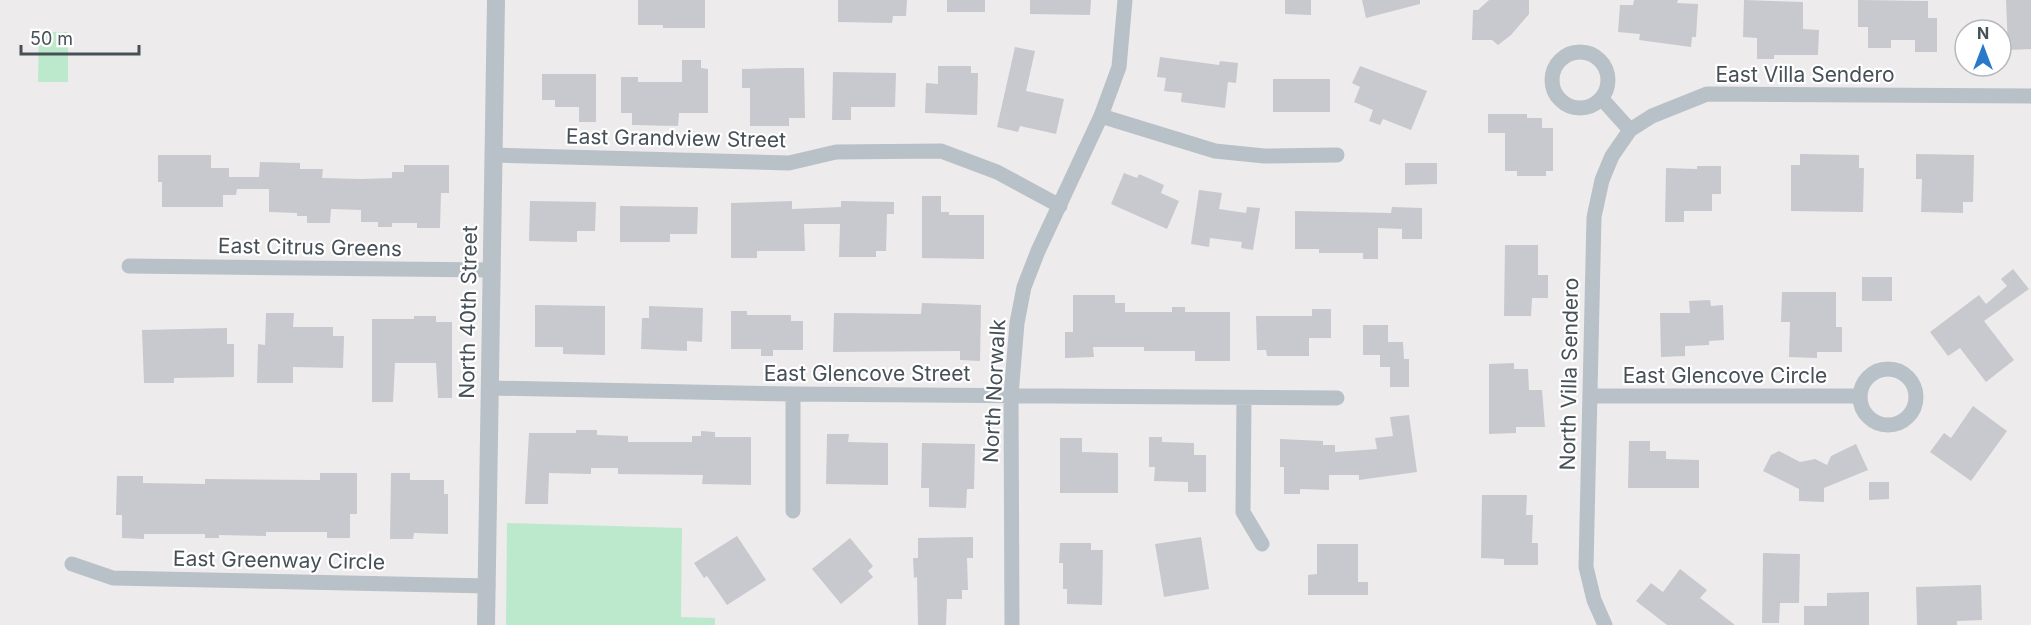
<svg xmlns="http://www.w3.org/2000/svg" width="2031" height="625" font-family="Inter,sans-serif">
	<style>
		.green { fill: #bce9cb }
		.building { fill: #c7c9ce }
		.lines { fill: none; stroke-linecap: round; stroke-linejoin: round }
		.minor { stroke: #b8c1c7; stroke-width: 15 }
		.tertiary { stroke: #b8c1c7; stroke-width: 18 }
		.labels { text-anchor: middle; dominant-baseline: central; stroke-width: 4.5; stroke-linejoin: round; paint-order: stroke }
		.street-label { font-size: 21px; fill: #465057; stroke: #fff }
	</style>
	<rect width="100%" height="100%" fill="#eeebec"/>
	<path class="green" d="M 39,32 L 68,32 L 68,82 L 38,82 Z
		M 507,523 L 682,528 L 681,617 L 715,618 L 715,625 L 506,625 Z"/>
	<path class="building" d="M 638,0 L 705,0 L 705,28 L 663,28 L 663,25 L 638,25 Z
		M 838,0 L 907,0 L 906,16 L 893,16 L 892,23 L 838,22 Z
		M 947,0 L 985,0 L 985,12 L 947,12 Z
		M 1030,0 L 1091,0 L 1090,15 L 1030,14 Z
		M 1285,0 L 1311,0 L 1311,15 L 1285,14 Z
		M 1362,0 L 1420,0 L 1420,4 L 1366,18 Z
		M 1489,0 L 1529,0 L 1529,14 L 1511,35 L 1498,45 L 1492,40 L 1472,40 L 1473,10 L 1478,10 Z
		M 1634,0 L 1678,0 L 1677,3 L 1698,4 L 1696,37 L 1692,37 L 1691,47 L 1639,40 L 1640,34 L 1618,32 L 1620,5 L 1633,5 Z
		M 1744,0 L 1803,2 L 1803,29 L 1819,30 L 1818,55 L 1774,55 L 1774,59 L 1757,59 L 1757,38 L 1743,37 Z
		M 1858,0 L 1928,1 L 1928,18 L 1937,18 L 1937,52 L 1915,52 L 1915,40 L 1891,40 L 1891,48 L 1868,48 L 1868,27 L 1858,27 Z
		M 2006,0 L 2031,0 L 2031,49 L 2008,50 Z
		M 1015,47 L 1035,51 L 1026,91 L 1064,99 L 1056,134 L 1020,126 L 1018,132 L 997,127 Z
		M 1160,57 L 1219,65 L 1220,61 L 1238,63 L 1236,83 L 1228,82 L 1225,108 L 1181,102 L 1182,93 L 1164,91 L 1166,78 L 1157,77 Z
		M 682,60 L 701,60 L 701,68 L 708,69 L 708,113 L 679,113 L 678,126 L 632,125 L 632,113 L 621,113 L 621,77 L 638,77 L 638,82 L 682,82 Z
		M 938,66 L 971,66 L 971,73 L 978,73 L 977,115 L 925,113 L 926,83 L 938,84 Z
		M 1360,66 L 1427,91 L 1411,130 L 1383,119 L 1380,125 L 1369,121 L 1373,110 L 1354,102 L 1360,87 L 1352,83 Z
		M 786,68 L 804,68 L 805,118 L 789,118 L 789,126 L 750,126 L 750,88 L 742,88 L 742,69 Z
		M 833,72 L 896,73 L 895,107 L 851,107 L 851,120 L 832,120 Z
		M 542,74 L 596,74 L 596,122 L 579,122 L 579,107 L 555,107 L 555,100 L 542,100 Z
		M 1273,79 L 1330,79 L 1330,112 L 1273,112 Z
		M 1488,114 L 1527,114 L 1527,118 L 1542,118 L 1542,128 L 1553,128 L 1553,171 L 1546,171 L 1546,176 L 1517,176 L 1517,171 L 1505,171 L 1505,133 L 1488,133 Z
		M 1800,154 L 1859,155 L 1859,168 L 1864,168 L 1863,212 L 1791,211 L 1791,165 L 1800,165 Z
		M 1916,154 L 1974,155 L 1973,202 L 1963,202 L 1963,213 L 1921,212 L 1922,179 L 1916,179 Z
		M 158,155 L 211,155 L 211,168 L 229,168 L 229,177 L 259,177 L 260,162 L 300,163 L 300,169 L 323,169 L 322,178 L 361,179 L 392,178 L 392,172 L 404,172 L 404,165 L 449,165 L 449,193 L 441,193 L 440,228 L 417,228 L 417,223 L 392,223 L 392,227 L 378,227 L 378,222 L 361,222 L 361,210 L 331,209 L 330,223 L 307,223 L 307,216 L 297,216 L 297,213 L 269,212 L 269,189 L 237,189 L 236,195 L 223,195 L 223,207 L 162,207 L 162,182 L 158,182 Z
		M 1405,163 L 1437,163 L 1437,184 L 1405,185 Z
		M 1697,166 L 1721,166 L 1721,194 L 1712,194 L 1712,211 L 1684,211 L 1684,222 L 1665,222 L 1666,168 L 1697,169 Z
		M 1124,173 L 1137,178 L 1139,174 L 1164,185 L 1161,193 L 1179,201 L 1167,229 L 1111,204 Z
		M 1199,190 L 1222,193 L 1219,209 L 1246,213 L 1247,207 L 1260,208 L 1253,250 L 1241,248 L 1242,242 L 1210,238 L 1209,247 L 1191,244 Z
		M 922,196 L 941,196 L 941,212 L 949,212 L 949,215 L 984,215 L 984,259 L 922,258 Z
		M 530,201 L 596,202 L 595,231 L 577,231 L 577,242 L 529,241 Z
		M 792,201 L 792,209 L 841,207 L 841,201 L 894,202 L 894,214 L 887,214 L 886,251 L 876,251 L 876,257 L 839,257 L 840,224 L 804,224 L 805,251 L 757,251 L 757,258 L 731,258 L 731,203 Z
		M 620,206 L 698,207 L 697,234 L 670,234 L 670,242 L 620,242 Z
		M 1392,207 L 1422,208 L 1422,239 L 1402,239 L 1402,229 L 1378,228 L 1378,259 L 1363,259 L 1363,253 L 1319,253 L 1319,249 L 1295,249 L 1295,211 L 1391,213 Z
		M 1505,245 L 1538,245 L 1538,275 L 1548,275 L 1548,298 L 1532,298 L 1531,316 L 1504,316 Z
		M 2013,269 L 2029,289 L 1984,321 L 2014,360 L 1986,382 L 1960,348 L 1948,356 L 1930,332 L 1979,295 L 1986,304 L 2007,286 L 2001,279 Z
		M 1862,277 L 1892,277 L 1892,301 L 1862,301 Z
		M 1782,292 L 1836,292 L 1836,327 L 1842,327 L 1842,352 L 1817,352 L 1817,358 L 1789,357 L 1790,322 L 1781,322 Z
		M 1073,295 L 1115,295 L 1115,303 L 1125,303 L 1125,312 L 1172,312 L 1172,307 L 1185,307 L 1185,312 L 1230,312 L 1230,361 L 1195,361 L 1195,351 L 1144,351 L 1144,347 L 1093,347 L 1094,357 L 1065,358 L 1065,332 L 1073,332 Z
		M 1710,300 L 1711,306 L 1723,305 L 1724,340 L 1709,341 L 1709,345 L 1685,346 L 1685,356 L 1661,357 L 1660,313 L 1690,313 L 1689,301 Z
		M 922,303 L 981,305 L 980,361 L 960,360 L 960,351 L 833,352 L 834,313 L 921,314 Z
		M 535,305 L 605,306 L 605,355 L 563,354 L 563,347 L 535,347 Z
		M 649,306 L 703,308 L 702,342 L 687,341 L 687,351 L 641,349 L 642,318 L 649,318 Z
		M 1312,309 L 1331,309 L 1331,338 L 1309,338 L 1309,356 L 1267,356 L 1266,350 L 1257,350 L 1256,316 L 1312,316 Z
		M 731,311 L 747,311 L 747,315 L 791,315 L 791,321 L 803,321 L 803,350 L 773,350 L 773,356 L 761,356 L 761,349 L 731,349 Z
		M 266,313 L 294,313 L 293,327 L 333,327 L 333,336 L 344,336 L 343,368 L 293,367 L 293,383 L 257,383 L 258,344 L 265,345 Z
		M 414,316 L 436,316 L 436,322 L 452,322 L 452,398 L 438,398 L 436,363 L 395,363 L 393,402 L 372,402 L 372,319 L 414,319 Z
		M 1363,325 L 1388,325 L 1388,342 L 1403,342 L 1404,359 L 1409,359 L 1409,387 L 1390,387 L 1390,367 L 1380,367 L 1380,355 L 1363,355 Z
		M 227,328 L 227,344 L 234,344 L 234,377 L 174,378 L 174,383 L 144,383 L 142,330 Z
		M 1514,363 L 1514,369 L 1528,369 L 1529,390 L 1542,390 L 1545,427 L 1516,427 L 1516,433 L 1489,434 L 1489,364 Z
		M 1973,406 L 2007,431 L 1971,481 L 1930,452 L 1944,433 L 1951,438 Z
		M 1409,415 L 1417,472 L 1359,480 L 1359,475 L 1329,475 L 1329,490 L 1300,489 L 1300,494 L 1284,494 L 1284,467 L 1280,467 L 1280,439 L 1323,441 L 1323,445 L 1335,445 L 1335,452 L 1377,449 L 1375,438 L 1393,436 L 1390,417 Z
		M 576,430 L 597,430 L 597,435 L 628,436 L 628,442 L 692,442 L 692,436 L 701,436 L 701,431 L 715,432 L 715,437 L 751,437 L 751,485 L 702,484 L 703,475 L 618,474 L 618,468 L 591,468 L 591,474 L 549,473 L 548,504 L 525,504 L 529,433 L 576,433 Z
		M 827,434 L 849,434 L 848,442 L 888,443 L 888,485 L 826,484 Z
		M 1149,437 L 1162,437 L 1162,442 L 1194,443 L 1194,455 L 1206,455 L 1206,492 L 1188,492 L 1188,482 L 1154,481 L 1155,467 L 1149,467 Z
		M 1060,438 L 1082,438 L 1082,452 L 1118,453 L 1118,493 L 1060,493 Z
		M 1629,441 L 1650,441 L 1650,451 L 1666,451 L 1666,459 L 1699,460 L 1699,488 L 1628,488 Z
		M 922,443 L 975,444 L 974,489 L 967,489 L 966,508 L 929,507 L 929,488 L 921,488 Z
		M 1856,444 L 1868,470 L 1824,488 L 1824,502 L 1799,501 L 1799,489 L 1763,471 L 1771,455 L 1779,451 L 1800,462 L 1815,459 L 1827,465 L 1831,456 Z
		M 320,473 L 357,473 L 357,514 L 350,514 L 350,538 L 327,538 L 327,532 L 266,532 L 266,536 L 219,535 L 219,538 L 205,538 L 205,534 L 144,534 L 144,539 L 122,538 L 122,515 L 116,515 L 117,476 L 143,476 L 143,483 L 205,484 L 205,479 L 320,480 Z
		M 391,473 L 410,473 L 410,480 L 444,480 L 444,494 L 448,494 L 448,534 L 414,533 L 413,539 L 390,539 Z
		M 1869,482 L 1889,482 L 1889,499 L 1869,500 Z
		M 1482,495 L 1527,495 L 1526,515 L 1533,515 L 1532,543 L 1538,543 L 1538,565 L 1504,565 L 1504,559 L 1481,558 Z
		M 737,536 L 766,580 L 727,605 L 707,576 L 704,578 L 694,563 Z
		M 973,537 L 973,558 L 967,558 L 968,590 L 962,590 L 962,599 L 947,599 L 946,625 L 918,625 L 917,577 L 914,578 L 913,558 L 918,558 L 918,538 Z
		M 1201,537 L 1209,589 L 1164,597 L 1155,544 Z
		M 850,538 L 873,566 L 868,571 L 873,577 L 841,604 L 812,569 Z
		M 1060,543 L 1091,543 L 1091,550 L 1103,550 L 1102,605 L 1067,604 L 1067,589 L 1063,589 L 1063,563 L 1059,563 Z
		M 1317,544 L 1358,544 L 1358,582 L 1368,582 L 1368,595 L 1308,595 L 1308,575 L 1317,574 Z
		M 1763,553 L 1800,554 L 1799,603 L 1780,603 L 1779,623 L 1762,623 Z
		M 1680,569 L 1707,590 L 1700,598 L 1735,625 L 1667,625 L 1636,601 L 1651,583 L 1663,592 Z
		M 1981,585 L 1982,620 L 1957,621 L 1957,625 L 1917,625 L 1916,587 Z
		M 1869,592 L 1869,625 L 1804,625 L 1804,606 L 1827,606 L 1827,593 Z"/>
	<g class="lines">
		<path class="minor" d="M1552 80a28 28 0 1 1 56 0a28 28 0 1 1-56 0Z
			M 1602,99 L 1630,130
			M 1101,116 L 1215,151 L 1264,156 L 1337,155
			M 493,155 L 789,163 L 836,152 L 941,151 L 997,172 L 1060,206
			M 129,266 L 491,270
			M1860 397a28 28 0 1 1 56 0a28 28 0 1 1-56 0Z
			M 490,388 L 793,394 L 1337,398
			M 1590,396 L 1860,396
			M 1244,398 L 1243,512 L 1262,544
			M 793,511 L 793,394
			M 72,564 L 113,578 L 488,586
			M 1012,625 L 1011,395 L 1017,323 L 1024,287 L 1038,251 L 1101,116 L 1119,67 L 1125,0
			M 1605,625 L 1594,600 L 1586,567 L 1594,217 L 1602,180 L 1612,156 L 1630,130 L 1652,116 L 1707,94 L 2031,96"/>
		<path class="tertiary" d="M 486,625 L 496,0"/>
	</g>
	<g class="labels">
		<g class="street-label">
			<text x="1805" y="74">East Villa Sendero</text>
			<text transform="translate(676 138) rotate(1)">East Grandview Street</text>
			<text transform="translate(310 247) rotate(1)">East Citrus Greens</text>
			<text transform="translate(468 312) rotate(-89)">North 40th Street</text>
			<text x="867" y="373">East Glencove Street</text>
			<text transform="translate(1569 374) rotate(-89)">North Villa Sendero</text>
			<text x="1725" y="375">East Glencove Circle</text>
			<text transform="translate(994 391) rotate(-87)">North Norwalk</text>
			<text transform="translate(279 560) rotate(1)">East Greenway Circle</text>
		</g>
	</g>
	<g transform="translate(1983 48)"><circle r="28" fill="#ffffff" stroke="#b5b9bc" stroke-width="1.5"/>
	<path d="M0-4.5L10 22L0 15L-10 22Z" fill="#2979cb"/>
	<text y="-9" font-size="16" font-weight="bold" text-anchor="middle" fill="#465057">N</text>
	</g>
	<path d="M21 45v9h118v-9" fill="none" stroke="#465057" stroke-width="3"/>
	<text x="30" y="45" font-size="18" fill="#465057" stroke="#ffffff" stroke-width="4.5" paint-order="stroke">50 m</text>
</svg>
